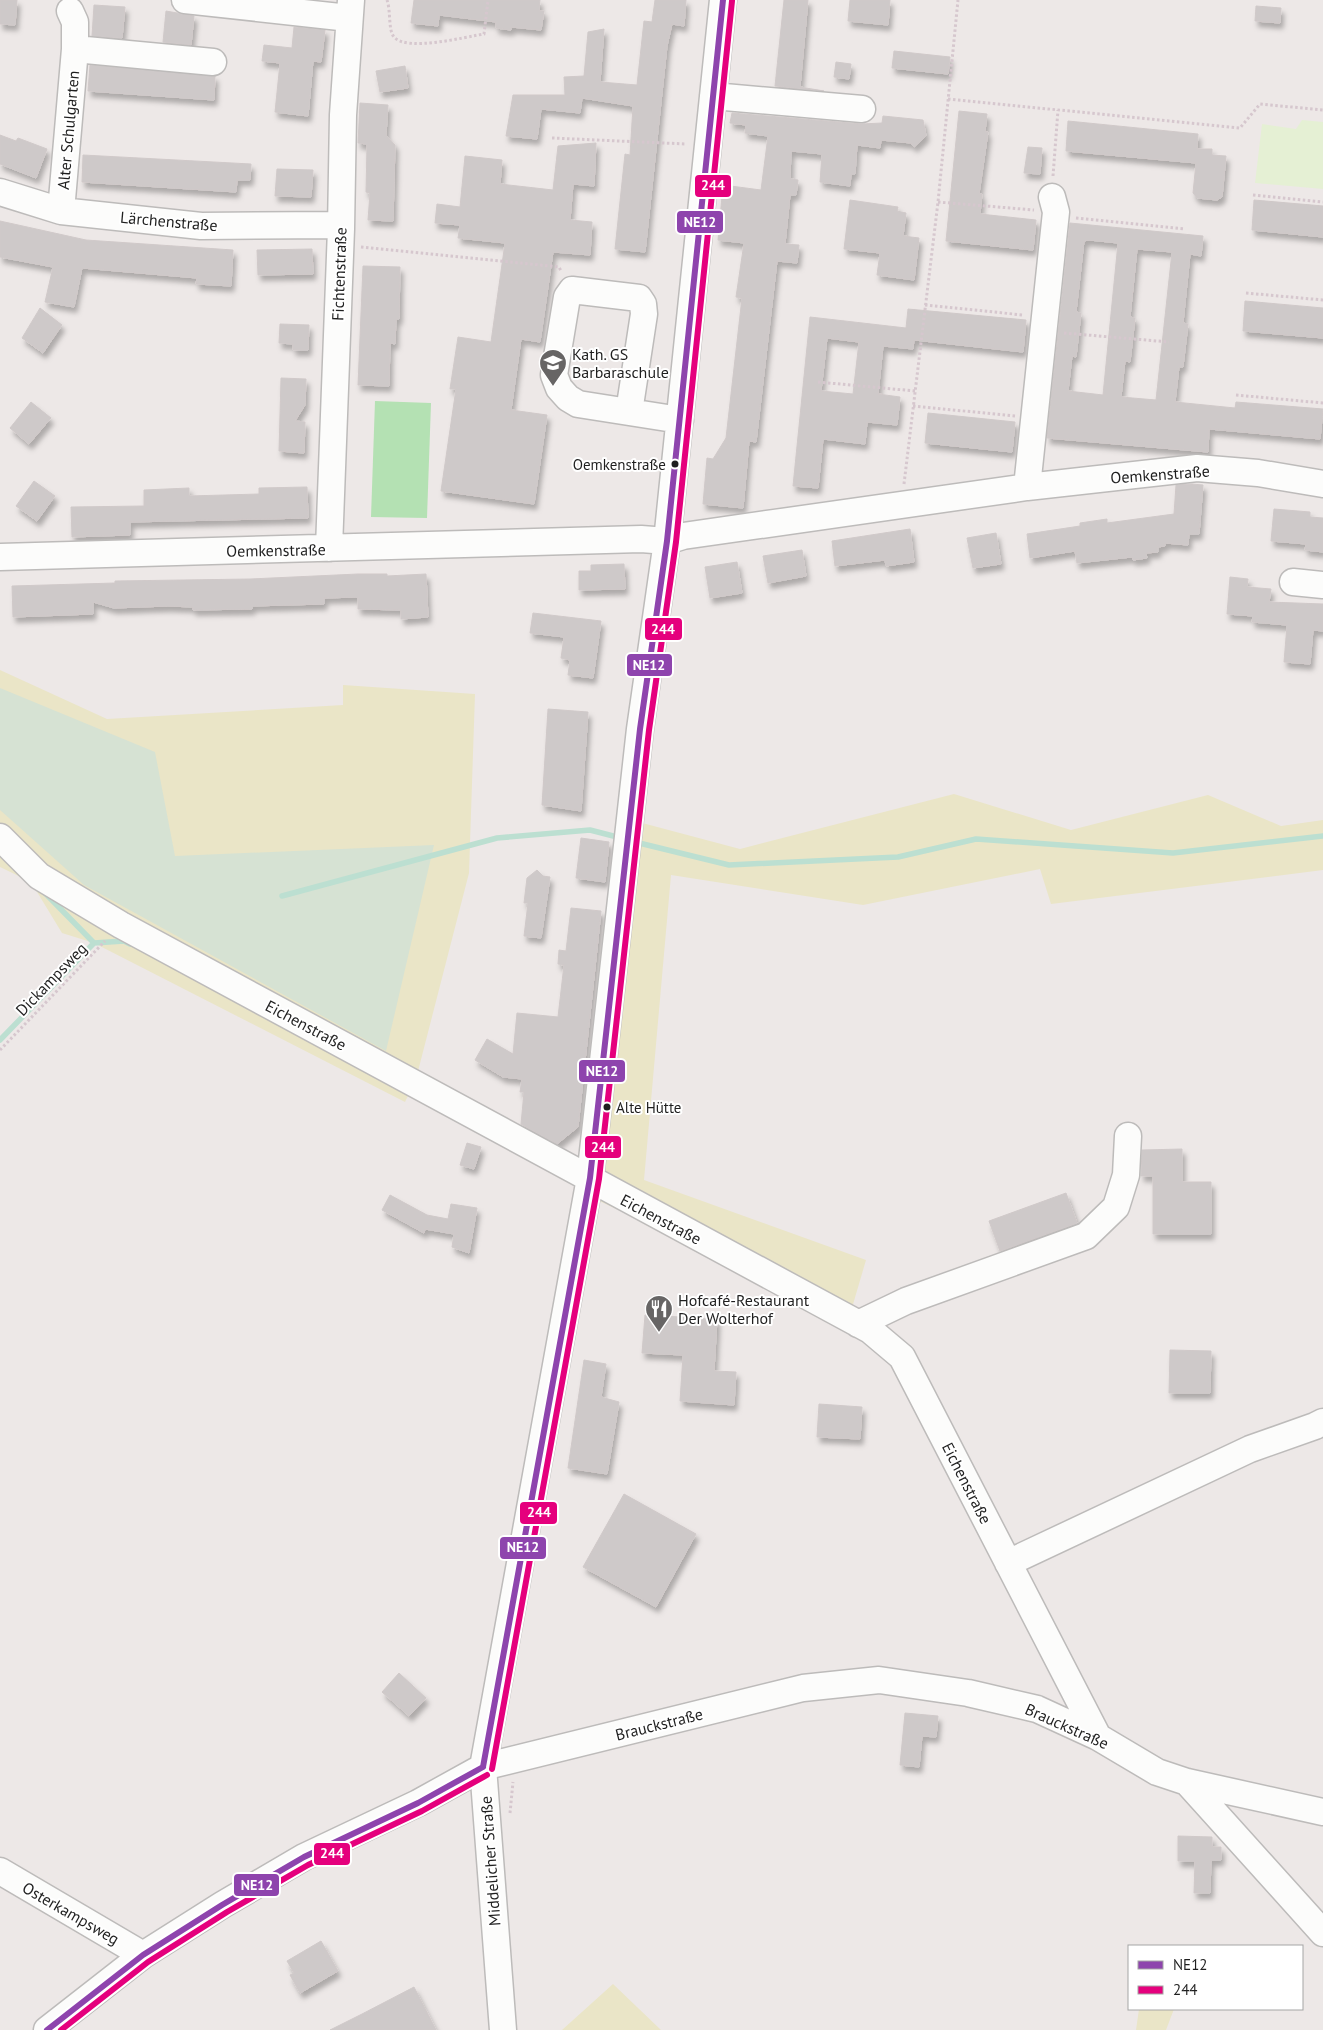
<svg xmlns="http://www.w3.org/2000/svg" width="1323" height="2030" font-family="'PT Sans',sans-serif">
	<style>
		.grass { fill: #eae5c7 }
		.wetland { fill: #d6e2d3 }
		.park { fill: #e5f0d4 }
		.pitch { fill: #b4e1b3 }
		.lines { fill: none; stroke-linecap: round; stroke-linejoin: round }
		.stream { stroke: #bcdfd1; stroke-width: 5.5 }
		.building { fill: #cec9c9; stroke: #d0c9c9; fill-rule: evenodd; filter: url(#shadow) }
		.minor-casing { stroke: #bdbbba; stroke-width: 29 }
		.path { stroke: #d6c7ce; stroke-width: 3; stroke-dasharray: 2.5 2.5; stroke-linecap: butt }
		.minor { stroke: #fcfcfb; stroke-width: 26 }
		.bus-1-casing { stroke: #fff; stroke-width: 10 }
		.bus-2-casing { stroke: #fff; stroke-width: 10 }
		.bus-1 { stroke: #8e44ad; stroke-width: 6 }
		.bus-2 { stroke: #e5007d; stroke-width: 6 }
		.bus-dot { fill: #1f1f1f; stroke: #fff; stroke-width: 2 }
		.labels { text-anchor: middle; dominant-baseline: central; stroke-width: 4; stroke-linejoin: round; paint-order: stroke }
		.bus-label { font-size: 15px; fill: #1f1f1f; stroke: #fff; text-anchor: end }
		.street-label { font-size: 16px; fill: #1f1f1f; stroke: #fff }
		.poi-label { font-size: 16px; fill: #1f1f1f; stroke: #fff; text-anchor: start }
		.line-badge { stroke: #fff; stroke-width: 2 }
		.badge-label { font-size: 14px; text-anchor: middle; font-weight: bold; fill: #fff }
	</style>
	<defs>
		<filter id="shadow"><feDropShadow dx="3" dy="5.5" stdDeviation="2.5" flood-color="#0004"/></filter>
	</defs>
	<rect width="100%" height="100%" fill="#ede8e7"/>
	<path class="grass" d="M 0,670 L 107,719 L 343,705 L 343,685 L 475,694 L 469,873 L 416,1079 L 405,1102 L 94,943 L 62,933 L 31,882 L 0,867 Z
		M 954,794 L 1071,830 L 1208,795 L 1281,826 L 1323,820 L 1323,870 L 1051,904 L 1040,869 L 863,905 L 671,875 L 644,1180 L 866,1260 L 849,1318 L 595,1199 L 631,820 L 740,849 Z
		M 613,1984 L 661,2030 L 562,2030 Z
		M 1139,2009 L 1174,2009 L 1166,2030 L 1136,2030 Z"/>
	<path class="wetland" d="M 0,688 L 155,752 L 175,856 L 434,845 L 386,1051 L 84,885 L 0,810 Z"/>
	<path class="park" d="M 1302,120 L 1323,122 L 1323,189 L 1255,183 L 1262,124 L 1296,129 Z"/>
	<path class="pitch" d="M 375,401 L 431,403 L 427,518 L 371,517 Z"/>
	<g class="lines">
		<path class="stream" d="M 635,842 L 729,865 L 898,857 L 976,839 L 1173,853 L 1323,836
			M 44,892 L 94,943 L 124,941 L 130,944
			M 282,896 L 497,838 L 590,830 L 621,838
			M 0,1040 L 94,943"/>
	</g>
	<path class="building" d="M 0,0 L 17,0 L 15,25 L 0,24 Z
		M 414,0 L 540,0 L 539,11 L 544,11 L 541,30 L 511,27 L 511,30 L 496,28 L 496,22 L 439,15 L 438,26 L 411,23 Z
		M 655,0 L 686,0 L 684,26 L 672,24 L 667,46 L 645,252 L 615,249 L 625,154 L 630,155 L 633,106 L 582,98 L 580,113 L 541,109 L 537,139 L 506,136 L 513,95 L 565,95 L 564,77 L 584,76 L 588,32 L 604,29 L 600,82 L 637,85 L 644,21 L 652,22 Z
		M 784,0 L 808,0 L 800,87 L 824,91 L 775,86 Z
		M 850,0 L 890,0 L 888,25 L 848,21 Z
		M 94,5 L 125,7 L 122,38 L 92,36 Z
		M 1256,6 L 1281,8 L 1280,23 L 1255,21 Z
		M 166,11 L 194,16 L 191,45 L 163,42 Z
		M 294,27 L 325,30 L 321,62 L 313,61 L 308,116 L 275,112 L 280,63 L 262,61 L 264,45 L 292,48 Z
		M 894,51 L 950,57 L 948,74 L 892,68 Z
		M 836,62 L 851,64 L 849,79 L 834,77 Z
		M 90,65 L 215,76 L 214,100 L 88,91 Z
		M 405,66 L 408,88 L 380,92 L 376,71 Z
		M 360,103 L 388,105 L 386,135 L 395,145 L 393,221 L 368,220 L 370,193 L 366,192 L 367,144 L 358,143 Z
		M 959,111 L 987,114 L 985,132 L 988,132 L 979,194 L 982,194 L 980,214 L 1036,220 L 1033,250 L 946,241 Z
		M 732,113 L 861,124 L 882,123 L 883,116 L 923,120 L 926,136 L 914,147 L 911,143 L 881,140 L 880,148 L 857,145 L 855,174 L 851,174 L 850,186 L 820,182 L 822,154 L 791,151 L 790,179 L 798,180 L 796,195 L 790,195 L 785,244 L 799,245 L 797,263 L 777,261 L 756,442 L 749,441 L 743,508 L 703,504 L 707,458 L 713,459 L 726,438 L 742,298 L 736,297 L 744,243 L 718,240 L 723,185 L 761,190 L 768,136 L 745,133 L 746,125 L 730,123 Z
		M 1068,121 L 1198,134 L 1197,149 L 1212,149 L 1212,155 L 1226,156 L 1222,197 L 1217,200 L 1197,198 L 1193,193 L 1196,163 L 1066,151 Z
		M 0,135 L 16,141 L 18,138 L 47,149 L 36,178 L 0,164 Z
		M 596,143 L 594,186 L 573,184 L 570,220 L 592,222 L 590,255 L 553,252 L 540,342 L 521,339 L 511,410 L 547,415 L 534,504 L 441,491 L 456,389 L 450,389 L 458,337 L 491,342 L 505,243 L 458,238 L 460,225 L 435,223 L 437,204 L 460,207 L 465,156 L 502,160 L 500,184 L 553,190 L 558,146 Z
		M 1028,147 L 1042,148 L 1040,174 L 1024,173 Z
		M 83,155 L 251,164 L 250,180 L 237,180 L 236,192 L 82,182 Z
		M 277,169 L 313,170 L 311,197 L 275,196 Z
		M 850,200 L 898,207 L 897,211 L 906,213 L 903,236 L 919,238 L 914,280 L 877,275 L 880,253 L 844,249 Z
		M 1254,200 L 1323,206 L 1323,237 L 1252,230 Z
		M 0,221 L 86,240 L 233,250 L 231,286 L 196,284 L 197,278 L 82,268 L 74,307 L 45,302 L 53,267 L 0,257 Z
		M 1070,223 L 1203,236 L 1201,256 L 1190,254 L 1183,323 L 1188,324 L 1184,358 L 1183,367 L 1179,367 L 1175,402 L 1235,408 L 1236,402 L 1323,409 L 1320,439 L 1209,429 L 1208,452 L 1047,438 ZM 1089,240 L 1118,243 L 1103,395 L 1068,391 L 1072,356 L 1076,357 L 1081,313 L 1076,312 L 1084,241 ZM 1137,249 L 1172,252 L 1156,400 L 1121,397 L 1125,361 L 1130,362 L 1135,318 L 1130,317 Z
		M 312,249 L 313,274 L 258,275 L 257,250 Z
		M 363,266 L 400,267 L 399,319 L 396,319 L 395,344 L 390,343 L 389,386 L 358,385 Z
		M 1245,301 L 1323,308 L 1323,338 L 1243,331 Z
		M 40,308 L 62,325 L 43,353 L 22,338 Z
		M 908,309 L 1026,320 L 1023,352 L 914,340 L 913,349 L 883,346 L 878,394 L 900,397 L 897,425 L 867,422 L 865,444 L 823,439 L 818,488 L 793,486 L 810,317 L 906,328 ZM 827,338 L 859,342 L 853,394 L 821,391 Z
		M 280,324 L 309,325 L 308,350 L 293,350 L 293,344 L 279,343 Z
		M 281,378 L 306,379 L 305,405 L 295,421 L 305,422 L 304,453 L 279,451 Z
		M 31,402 L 51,418 L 29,444 L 10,428 Z
		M 928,413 L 1015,422 L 1012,452 L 925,443 Z
		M 34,481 L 55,496 L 37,521 L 16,506 Z
		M 1192,484 L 1203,485 L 1199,534 L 1189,534 L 1188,545 L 1165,543 L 1165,546 L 1158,547 L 1158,552 L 1146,553 L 1147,558 L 1133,560 L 1132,557 L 1077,563 L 1075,551 L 1030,558 L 1027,534 L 1080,526 L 1080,523 L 1107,519 L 1107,523 L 1174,514 L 1176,485 Z
		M 307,487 L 308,518 L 130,522 L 130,535 L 72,537 L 71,507 L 144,506 L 144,490 L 189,488 L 189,496 L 259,494 L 259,488 Z
		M 1274,509 L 1310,512 L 1310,517 L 1323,518 L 1323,552 L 1305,550 L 1306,544 L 1271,541 Z
		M 910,529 L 914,562 L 886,566 L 885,560 L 835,566 L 832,541 Z
		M 996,533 L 1001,564 L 973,568 L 967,538 Z
		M 802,550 L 806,576 L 768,583 L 763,556 Z
		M 737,562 L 742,593 L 710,598 L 705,567 Z
		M 624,564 L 625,589 L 579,590 L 579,571 L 591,571 L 591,565 Z
		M 358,574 L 387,574 L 387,576 L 426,574 L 428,617 L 401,619 L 401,610 L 358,609 L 358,597 L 324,598 L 324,604 L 252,606 L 252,609 L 193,610 L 193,607 L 168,606 L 114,608 L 93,602 L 93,614 L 13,617 L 12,586 L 115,583 L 115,581 L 250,579 Z
		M 1230,577 L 1248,579 L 1247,587 L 1271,589 L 1269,602 L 1323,604 L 1323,631 L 1313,630 L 1310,664 L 1284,662 L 1287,625 L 1252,622 L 1253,616 L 1227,614 Z
		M 533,613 L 601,621 L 593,678 L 568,675 L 570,660 L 561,658 L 564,637 L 530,633 Z
		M 548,709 L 588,712 L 581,811 L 542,805 Z
		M 581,838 L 609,842 L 605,882 L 576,878 Z
		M 537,870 L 543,876 L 550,877 L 541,938 L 524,936 L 528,903 L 524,903 L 527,878 Z
		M 571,908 L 601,911 L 578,1127 L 557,1144 L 521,1124 L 524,1092 L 520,1092 L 522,1079 L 503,1077 L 475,1060 L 487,1039 L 513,1054 L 517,1013 L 558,1017 L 564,965 L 558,964 L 559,950 L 566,951 Z
		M 467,1143 L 481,1147 L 474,1169 L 460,1165 Z
		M 1182,1149 L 1182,1182 L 1211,1182 L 1211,1234 L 1153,1234 L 1153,1176 L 1141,1176 L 1142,1150 Z
		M 1066,1193 L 1077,1223 L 1000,1251 L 989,1221 Z
		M 390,1195 L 427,1215 L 448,1219 L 451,1204 L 477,1208 L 469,1253 L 452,1247 L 454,1234 L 425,1229 L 424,1233 L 382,1210 Z
		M 645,1315 L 717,1319 L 714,1371 L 736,1372 L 734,1405 L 680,1401 L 683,1355 L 642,1353 Z
		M 1170,1350 L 1211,1351 L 1210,1393 L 1169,1393 Z
		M 584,1360 L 606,1364 L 601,1397 L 619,1402 L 607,1474 L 568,1468 Z
		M 819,1404 L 862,1407 L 860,1439 L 817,1437 Z
		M 624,1494 L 696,1534 L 656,1607 L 583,1567 Z
		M 399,1673 L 426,1698 L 409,1716 L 382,1692 Z
		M 905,1713 L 938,1716 L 936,1737 L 922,1736 L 919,1767 L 900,1765 Z
		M 1178,1836 L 1212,1837 L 1212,1847 L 1221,1847 L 1221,1860 L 1211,1860 L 1210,1893 L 1194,1893 L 1195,1861 L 1178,1861 Z
		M 321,1941 L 338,1971 L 300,1993 L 290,1975 L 294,1973 L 287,1961 Z
		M 414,1987 L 436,2030 L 330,2030 L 362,2014 Z"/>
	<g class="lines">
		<defs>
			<path id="minor" d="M 185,0 L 349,18
				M 75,49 L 213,62
				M 713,96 L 862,109
				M 0,192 L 61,211 L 201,226 L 341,225
				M 61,211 L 75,49 L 75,22 L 70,11
				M 629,412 L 644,314 L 643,304 L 639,298 L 572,290 L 567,297 L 554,375 L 559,388 L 568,398 L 578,404 L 680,420
				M 1027,487 L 1056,212 L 1052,197
				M 329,548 L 341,229 L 343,115 L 351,0
				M 0,557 L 641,539 L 667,541 L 683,536 L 1027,487 L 1197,468 L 1258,473 L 1323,484
				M 1293,582 L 1323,585
				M 0,837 L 39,876 L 121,925 L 870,1330 L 902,1357 L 1098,1737
				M 858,1324 L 906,1301 L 1086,1236 L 1116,1207 L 1126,1175 L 1128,1136
				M 1008,1563 L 1250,1449 L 1315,1426 L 1323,1422
				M 1187,1782 L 1323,1933
				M 0,1871 L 143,1955
				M 47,2030 L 143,1955 L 222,1905 L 304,1857 L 418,1803 L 483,1767 L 803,1688 L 879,1680 L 968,1693 L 1037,1709 L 1098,1737 L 1157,1772 L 1187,1782 L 1323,1812
				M 503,2030 L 483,1767 L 590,1178 L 640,729 L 667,541 L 723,0"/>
		</defs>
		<use href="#minor" class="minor-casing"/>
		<path class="path" d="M 387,0 C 391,11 388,30 394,37 C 407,52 464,37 484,34 L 488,0
			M 948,99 L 1240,128 L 1260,104 L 1323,110
			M 552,138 L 686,144
			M 1053,176 L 1058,110
			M 1253,195 L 1323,202
			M 938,202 L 1034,210
			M 1076,218 L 1185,229
			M 361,247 L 559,267 L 561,271
			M 1246,293 L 1323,300
			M 925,305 L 1023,315
			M 1064,333 L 1169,342
			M 818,382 L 915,391
			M 1236,395 L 1323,403
			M 913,406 L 1015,416
			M 904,484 L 938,202 L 958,0
			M 0,1050 L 105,941
			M 510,1813 L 513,1782"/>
		<use href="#minor" class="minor"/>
		<defs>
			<path id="bus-1" d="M 483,1767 L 590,1178 L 640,729 L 667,541 L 723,0
				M 47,2030 L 143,1955 L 222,1905 L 304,1857 L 418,1803 L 483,1767"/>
			<path id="bus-2" d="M 492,1769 L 599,1179 L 649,730 L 676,542 L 732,1
				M 61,2030 L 148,1962 L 227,1912 L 308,1865 L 422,1811 L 487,1775"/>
		</defs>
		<use href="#bus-1" class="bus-1-casing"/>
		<use href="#bus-2" class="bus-2-casing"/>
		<use href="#bus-1" class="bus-1"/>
		<use href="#bus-2" class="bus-2"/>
	</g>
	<defs>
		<symbol id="school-pin" viewBox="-11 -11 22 30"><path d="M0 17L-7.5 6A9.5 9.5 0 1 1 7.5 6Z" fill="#676565" stroke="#fff"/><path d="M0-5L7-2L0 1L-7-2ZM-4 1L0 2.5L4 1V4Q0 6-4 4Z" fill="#fff"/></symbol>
		<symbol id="restaurant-pin" viewBox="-11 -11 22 30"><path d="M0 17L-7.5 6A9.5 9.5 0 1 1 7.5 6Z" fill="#676565" stroke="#fff"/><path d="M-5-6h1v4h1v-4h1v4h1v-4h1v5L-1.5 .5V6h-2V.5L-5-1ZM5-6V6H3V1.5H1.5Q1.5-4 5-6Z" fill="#fff"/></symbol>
	</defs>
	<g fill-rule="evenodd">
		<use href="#school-pin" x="537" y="347" width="32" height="43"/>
		<use href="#restaurant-pin" x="643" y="1293" width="32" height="43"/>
	</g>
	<g class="bus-dot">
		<circle cx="675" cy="464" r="4.5"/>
		<circle cx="607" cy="1107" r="4.5"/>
	</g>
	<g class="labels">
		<g class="bus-label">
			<text x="666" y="464">Oemkenstraße</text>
			<text x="616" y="1107" text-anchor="start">Alte Hütte</text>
		</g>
		<g class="street-label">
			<text transform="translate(68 130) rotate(-85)">Alter Schulgarten</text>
			<text transform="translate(169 221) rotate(5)">Lärchenstraße</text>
			<text transform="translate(339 274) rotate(-88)">Fichtenstraße</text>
			<text transform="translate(1160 474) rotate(-4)">Oemkenstraße</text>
			<text transform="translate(276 550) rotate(-1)">Oemkenstraße</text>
			<text transform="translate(51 979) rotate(-46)">Dickampsweg</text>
			<text transform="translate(306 1025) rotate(28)">Eichenstraße</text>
			<text transform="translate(661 1219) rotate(28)">Eichenstraße</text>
			<text transform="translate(967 1483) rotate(63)">Eichenstraße</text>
			<text transform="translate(659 1724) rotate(-14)">Brauckstraße</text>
			<text transform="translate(1067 1726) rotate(24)">Brauckstraße</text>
			<text transform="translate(490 1861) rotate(-94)">Middelicher Straße</text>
			<text transform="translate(71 1913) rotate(30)">Osterkampsweg</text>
		</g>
		<g class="poi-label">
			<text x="572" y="354">Kath. GS<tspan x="572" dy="18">Barbaraschule</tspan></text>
			<text x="678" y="1300">Hofcafé-Restaurant<tspan x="678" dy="18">Der Wolterhof</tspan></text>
		</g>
	</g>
	<g class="line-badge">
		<rect x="694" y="174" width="38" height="24" rx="5" fill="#e5007d"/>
		<rect x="676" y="210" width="48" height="24" rx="5" fill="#8e44ad"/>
		<rect x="644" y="617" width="39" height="24" rx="5" fill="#e5007d"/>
		<rect x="626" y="653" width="47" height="24" rx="5" fill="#8e44ad"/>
		<rect x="578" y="1059" width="48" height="24" rx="5" fill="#8e44ad"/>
		<rect x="584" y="1135" width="38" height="24" rx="5" fill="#e5007d"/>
		<rect x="519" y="1501" width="39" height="24" rx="5" fill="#e5007d"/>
		<rect x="499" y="1536" width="48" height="24" rx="5" fill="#8e44ad"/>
		<rect x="313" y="1842" width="38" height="24" rx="5" fill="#e5007d"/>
		<rect x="233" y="1873" width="47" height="24" rx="5" fill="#8e44ad"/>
	</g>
	<g class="badge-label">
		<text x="713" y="190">244</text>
		<text x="700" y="227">NE12</text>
		<text x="663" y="634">244</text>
		<text x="649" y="670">NE12</text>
		<text x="602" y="1076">NE12</text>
		<text x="603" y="1152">244</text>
		<text x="539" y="1517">244</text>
		<text x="523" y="1552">NE12</text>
		<text x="332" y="1858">244</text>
		<text x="257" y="1890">NE12</text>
	</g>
	<rect x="1128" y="1945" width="175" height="65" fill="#ffffff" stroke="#a5a5a5"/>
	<rect x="1138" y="1961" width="25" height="8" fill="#8e44ad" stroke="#a5a5a5"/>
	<text x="1173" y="1970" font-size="15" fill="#1f1f1f">NE12</text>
	<rect x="1138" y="1986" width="25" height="8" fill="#e5007d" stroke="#a5a5a5"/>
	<text x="1173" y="1995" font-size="15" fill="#1f1f1f">244</text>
</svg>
